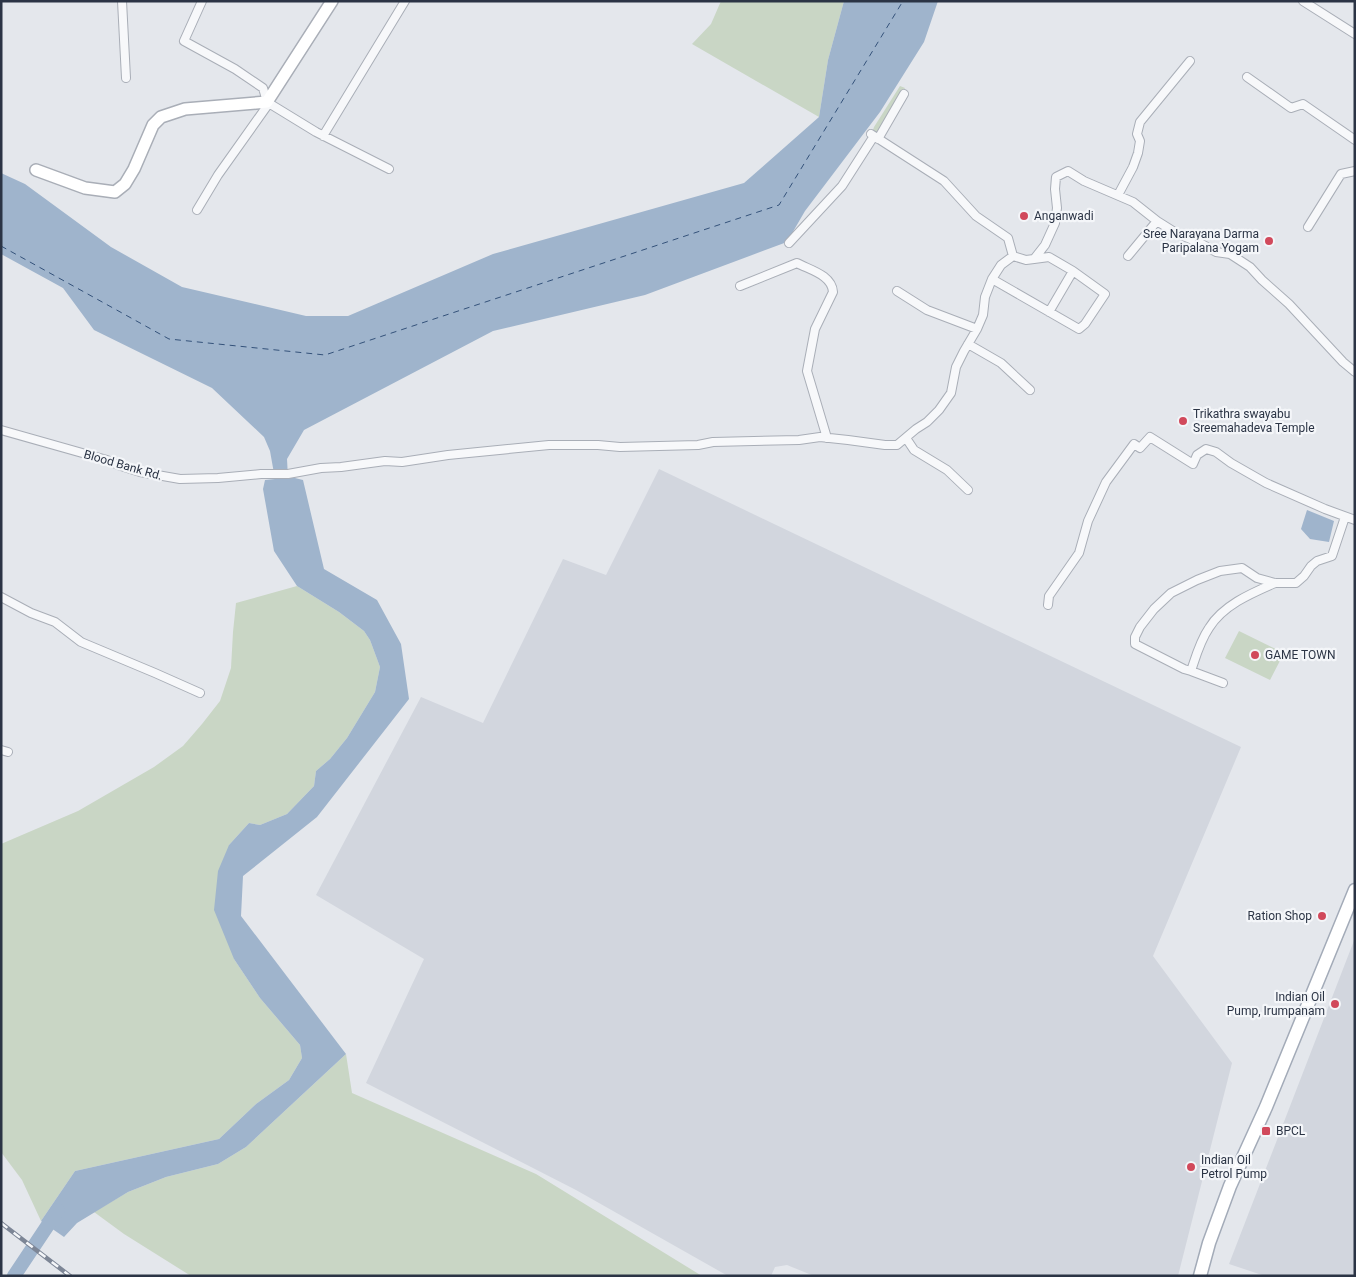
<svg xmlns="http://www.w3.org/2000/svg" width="1356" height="1277" font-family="Roboto,sans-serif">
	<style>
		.built { fill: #d2d6de }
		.green { fill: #c9d6c5 }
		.water { fill: #9fb4cc }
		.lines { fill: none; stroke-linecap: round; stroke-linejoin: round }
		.river { stroke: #9fb4cc; stroke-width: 14 }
		.ferry { stroke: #34527a; stroke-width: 1; stroke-dasharray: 6 5; stroke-linecap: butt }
		.street-casing { stroke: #a9aeb7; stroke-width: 10 }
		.secondary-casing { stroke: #a9aeb7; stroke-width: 14 }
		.primary-casing { stroke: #a3abb8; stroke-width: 15 }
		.street { stroke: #f7f8fa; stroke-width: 8 }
		.secondary { stroke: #fff; stroke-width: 11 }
		.primary { stroke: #fff; stroke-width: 12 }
		.rail-casing { stroke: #7d8696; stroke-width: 4.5 }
		.rail { stroke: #f4f6f9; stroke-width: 2.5; stroke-dasharray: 8; stroke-linecap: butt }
		.poi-dot { fill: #d1495b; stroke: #f4f6f9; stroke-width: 2 }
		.labels { text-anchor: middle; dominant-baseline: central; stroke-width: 4.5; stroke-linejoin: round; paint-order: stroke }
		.poi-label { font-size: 12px; fill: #2b3445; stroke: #f4f6f9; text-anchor: start }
		.street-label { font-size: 12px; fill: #2b3445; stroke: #f4f6f9 }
	</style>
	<rect width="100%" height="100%" fill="#e4e7ec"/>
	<path class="built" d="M 659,469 L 1241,747 L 1153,956 L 1232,1063 L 1178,1276 L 814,1276 L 787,1265 L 775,1267 L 771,1276 L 728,1276 L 576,1190 L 366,1083 L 424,959 L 316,895 L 421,697 L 483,723 L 563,559 L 606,575 Z
		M 1355,938 L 1355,1276 L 1265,1276 L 1229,1264 Z"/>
	<path class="green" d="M 721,1 L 844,1 L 828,60 L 819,117 L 692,44 L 711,24 Z
		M 900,86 L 905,88 L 878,133 L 873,130 L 874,127 Z
		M 297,586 L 339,612 L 364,631 L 370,640 L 380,667 L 375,692 L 347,738 L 330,759 L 316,771 L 314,786 L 287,814 L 260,825 L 249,823 L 229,845 L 234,959 L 260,998 L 300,1045 L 302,1058 L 289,1080 L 256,1104 L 219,1139 L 75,1171 L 41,1221 L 22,1180 L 1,1152 L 1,844 L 78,811 L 154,767 L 183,746 L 202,724 L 220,701 L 231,668 L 233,632 L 236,603 Z
		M 1239,631 L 1284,653 L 1270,680 L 1225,658 Z
		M 346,1054 L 352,1093 L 536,1174 L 702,1276 L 191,1276 L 124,1234 L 94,1212 L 128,1192 L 166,1177 L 218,1164 L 246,1147 Z"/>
	<path class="water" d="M 844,1 L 938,1 L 924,42 L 880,112 L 805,211 L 787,242 L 645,295 L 493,331 L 304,430 L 287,459 L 288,478 L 295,478 L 303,480 L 324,569 L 377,600 L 401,644 L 409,699 L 317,817 L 243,876 L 241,916 L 346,1054 L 246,1147 L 218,1164 L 166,1177 L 128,1192 L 77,1223 L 64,1237 L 41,1221 L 75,1171 L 219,1139 L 256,1104 L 289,1080 L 302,1058 L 300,1045 L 260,998 L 234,959 L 214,910 L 218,871 L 229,845 L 249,823 L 260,825 L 287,814 L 314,786 L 316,771 L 330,759 L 347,738 L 375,692 L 380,667 L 370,640 L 364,631 L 339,612 L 297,586 L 274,551 L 263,489 L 265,480 L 275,479 L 270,451 L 264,437 L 212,388 L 94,330 L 63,288 L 1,254 L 1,173 L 25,184 L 111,247 L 182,287 L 306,316 L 348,316 L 493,254 L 744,183 L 819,117 L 828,60 Z
		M 1307,510 L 1334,521 L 1329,542 L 1310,539 L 1301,529 Z"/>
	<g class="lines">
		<path class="river" d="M 14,1276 L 58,1210"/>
		<path class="ferry" d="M 1,246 L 169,339 L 325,355 L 779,205 L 903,1"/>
		<defs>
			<path id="street" d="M 122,1 L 126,78
				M 1303,1 L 1355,34
				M 1247,77 L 1291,108 L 1303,104 L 1355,140
				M 267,102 L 316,132 L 389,169
				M 871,134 L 944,181 L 976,216 L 1008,238 L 1013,256
				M 323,136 L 405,1
				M 878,139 L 904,94
				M 1118,195 L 1133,167 L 1138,153 L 1140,141 L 1137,134 L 1140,122 L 1190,61
				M 197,210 L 218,175 L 267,106 L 267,102 L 263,88 L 235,69 L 184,41 L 202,1
				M 1308,227 L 1341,174 L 1355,171
				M 789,243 L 842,186 L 874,136
				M 1128,256 L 1157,221
				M 992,279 L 1079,329 L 1085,324 L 1105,294 L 1073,271 L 1049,257 L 1034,259
				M 740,286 L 797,263 C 810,270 832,275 833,292 L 815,329 L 807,371 L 827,438
				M 897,291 L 927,310 L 977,329
				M 1049,312 L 1073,271
				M 968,344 L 1001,363 L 1030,390
				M 1,430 L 107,460 L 118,465 L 140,472 L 180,479 L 218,478 L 261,474 L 288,474 L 321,468 L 341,467 L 385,461 L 402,462 L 448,455 L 549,445 L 598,445 L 620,447 L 698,445 L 713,442 L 799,440 L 820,437 L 848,440 L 885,445 L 897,445 L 916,429 L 927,422 L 939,410 L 951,393 L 956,367 L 964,351 L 977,329 L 983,315 L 985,297 L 992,279 L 1001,265 L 1013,256 L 1026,260 L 1034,259 L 1045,245 L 1055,223 L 1057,208 L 1055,189 L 1056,177 L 1068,171 L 1084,181 L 1133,202 L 1157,221 L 1176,233 L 1200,243 L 1216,252 L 1230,254 L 1250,267 L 1262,280 L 1289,304 L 1343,362 L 1355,372
				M 906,438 L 914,450 L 947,470 L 968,490
				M 1275,583 C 1252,593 1223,605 1209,628 C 1200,641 1196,656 1191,671 L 1184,669 L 1135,644 L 1135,637 L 1140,627 L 1154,609 L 1171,593 L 1197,580 L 1220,571 L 1242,568 L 1257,578 L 1275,583 L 1296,583 L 1304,576 L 1311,566 L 1317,561 L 1332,556 L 1345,517
				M 1,597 L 31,613 L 55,622 L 81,642 L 155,673 L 200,693
				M 1048,605 L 1049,596 L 1079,553 L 1088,521 L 1106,482 L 1134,444 L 1140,448 L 1150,437 L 1193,464 L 1197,455 L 1206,449 L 1216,452 L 1231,463 L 1266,483 L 1325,509 L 1355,520
				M 1191,671 L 1223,683
				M 1,750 L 8,752"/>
			<path id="secondary" d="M 36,170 L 85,188 L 115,192 L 125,184 L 134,169 L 153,125 L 161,117 L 185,109 L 267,102 L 332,1"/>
			<path id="primary" d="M 1200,1276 L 1209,1243 L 1230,1186 L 1266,1107 L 1355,890"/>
		</defs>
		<use href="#street" class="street-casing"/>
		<use href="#secondary" class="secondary-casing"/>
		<use href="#primary" class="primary-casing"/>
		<use href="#street" class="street"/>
		<use href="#secondary" class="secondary"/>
		<use href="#primary" class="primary"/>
		<defs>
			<path id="rail" d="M 1,1223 L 70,1276"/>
		</defs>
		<use href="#rail" class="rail-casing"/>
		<use href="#rail" class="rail"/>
	</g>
	<g class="poi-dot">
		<circle cx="1024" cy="216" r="5"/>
		<circle cx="1269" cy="241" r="5"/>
		<circle cx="1183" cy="421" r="5"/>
		<circle cx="1255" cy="655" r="5"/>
		<circle cx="1322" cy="916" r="5"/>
		<circle cx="1335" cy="1004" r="5"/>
		<rect x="1261" y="1126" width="10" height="10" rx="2.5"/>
		<circle cx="1191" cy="1167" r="5"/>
	</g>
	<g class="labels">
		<g class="poi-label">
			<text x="1034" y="216">Anganwadi</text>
			<text x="1259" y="234" text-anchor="end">Sree Narayana Darma<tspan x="1259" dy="14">Paripalana Yogam</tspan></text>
			<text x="1193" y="414">Trikathra swayabu<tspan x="1193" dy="14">Sreemahadeva Temple</tspan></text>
			<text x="1265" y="655">GAME TOWN</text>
			<text x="1312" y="916" text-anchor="end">Ration Shop</text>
			<text x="1325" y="997" text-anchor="end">Indian Oil<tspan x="1325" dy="14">Pump, Irumpanam</tspan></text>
			<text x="1276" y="1131">BPCL</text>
			<text x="1201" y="1160">Indian Oil<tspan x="1201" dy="14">Petrol Pump</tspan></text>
		</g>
		<g class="street-label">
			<text transform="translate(123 465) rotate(16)">Blood Bank Rd.</text>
		</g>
	</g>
	<rect width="1356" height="1277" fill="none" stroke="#2b3445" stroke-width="5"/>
</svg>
